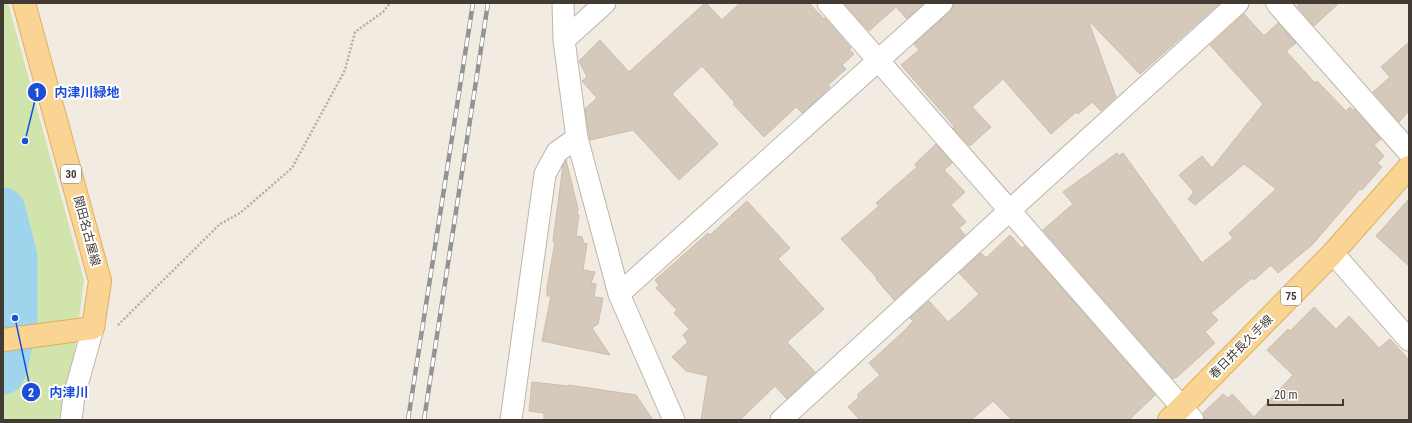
<svg xmlns="http://www.w3.org/2000/svg" width="1412" height="423" font-family="'Roboto Condensed','Noto Sans JP',sans-serif">
	<style>
		.green { fill: #d0e4ac }
		.lines { fill: none; stroke-linecap: round; stroke-linejoin: round }
		.river { stroke: #9fd4ed; stroke-width: 45 }
		.building { fill: #d5c9bb; stroke: #ccbdac }
		.minor-casing { stroke: #beb5a9; stroke-width: 23 }
		.tertiary-casing { stroke: #beb5a9; stroke-width: 24 }
		.primary-casing { stroke: #deaf63; stroke-width: 24 }
		.path { stroke: #bdac97; stroke-width: 2.5; stroke-dasharray: 2 2; stroke-linecap: butt }
		.minor { stroke: #fff; stroke-width: 21 }
		.tertiary { stroke: #fff; stroke-width: 22 }
		.primary { stroke: #fad492; stroke-width: 22 }
		.rail-casing { stroke: #939393; stroke-width: 4.5 }
		.rail { stroke: #fff; stroke-width: 3; stroke-dasharray: 9; stroke-linecap: butt }
		.labels { text-anchor: middle; dominant-baseline: central; stroke-width: 4; stroke-linejoin: round; paint-order: stroke }
		.shield { fill: #fff; stroke: #7b7670; stroke-width: 1 }
		.shield-label { font-size: 11px; font-weight: bold; fill: #423b33 }
		.street-label { font-size: 12px; fill: #423b33; stroke: #fff }
		.leader { fill: none; stroke: #1d4ed8; stroke-width: 1.5 }
		.callout-dot { fill: #1d4ed8; stroke: #fff; stroke-width: 1.5 }
		.mark-label { font-size: 12px; text-anchor: middle; font-weight: bold; fill: #fff }
		.callout-label { font-size: 13px; text-anchor: middle; font-weight: bold; fill: #1d4ed8; stroke: #fff; stroke-width: 4; stroke-linejoin: round; paint-order: stroke }
	</style>
	<rect width="100%" height="100%" fill="#f1ebe2"/>
	<path class="green" d="M 3,3 L 8,3 L 84,280 L 73,365 L 63,403 L 61,420 L 3,420 Z"/>
	<g class="lines">
		<path class="river" d="M 3,210 L 15,257 L 15,318 L 6,363 L 3,372"/>
	</g>
	<path class="building" d="M 705,3 L 706,3 L 722,20 L 740,3 L 809,3 L 824,19 L 825,18 L 851,48 L 849,49 L 854,54 L 842,65 L 846,69 L 828,85 L 830,87 L 817,100 L 802,113 L 796,107 L 764,137 L 733,104 L 735,103 L 702,66 L 672,94 L 718,144 L 679,180 L 633,130 L 590,140 L 585,109 L 597,98 L 582,81 L 587,77 L 579,61 L 600,40 L 629,72 Z
		M 844,3 L 924,3 L 907,19 L 896,7 L 869,31 Z
		M 954,3 L 1220,3 L 1140,74 L 1088,20 L 1116,97 L 1101,111 L 1092,102 L 1078,114 L 1076,112 L 1051,134 L 1003,79 L 972,107 L 991,127 L 970,146 L 953,128 L 954,126 L 901,65 L 919,50 L 914,44 L 950,12 Z
		M 1300,3 L 1339,3 L 1314,26 L 1297,6 Z
		M 1244,14 L 1264,36 L 1278,23 L 1296,43 L 1286,51 L 1315,83 L 1317,81 L 1346,111 L 1350,107 L 1353,110 L 1354,109 L 1381,139 L 1374,145 L 1384,156 L 1378,162 L 1378,164 L 1382,167 L 1362,190 L 1360,189 L 1312,245 L 1278,273 L 1271,265 L 1254,280 L 1252,278 L 1211,313 L 1218,320 L 1205,332 L 1215,343 L 1176,378 L 1175,377 L 1173,379 L 1043,230 L 1073,204 L 1063,192 L 1117,153 L 1119,156 L 1123,153 L 1202,263 L 1233,238 L 1229,233 L 1276,189 L 1244,164 L 1195,205 L 1188,199 L 1194,192 L 1179,175 L 1202,156 L 1212,168 L 1263,104 L 1210,45 Z
		M 1409,42 L 1409,111 L 1399,122 L 1373,92 L 1390,77 L 1381,67 Z
		M 936,144 L 952,163 L 944,170 L 965,192 L 951,205 L 966,222 L 959,228 L 965,235 L 894,300 L 876,279 L 877,278 L 841,239 L 879,206 L 876,203 L 917,167 L 915,164 Z
		M 566,160 L 578,209 L 577,215 L 579,215 L 576,236 L 582,237 L 584,243 L 587,244 L 583,270 L 595,272 L 591,283 L 596,284 L 594,297 L 603,298 L 598,324 L 592,328 L 610,355 L 542,341 L 551,296 L 547,296 L 547,287 L 555,242 L 553,241 L 563,165 Z
		M 1409,199 L 1409,266 L 1376,236 Z
		M 747,201 L 790,248 L 778,259 L 824,309 L 787,342 L 815,372 L 787,399 L 775,386 L 740,420 L 701,420 L 708,376 L 686,371 L 672,357 L 688,342 L 683,335 L 689,329 L 674,313 L 677,310 L 656,288 L 659,285 L 655,280 L 708,233 L 710,235 Z
		M 1010,235 L 1022,248 L 1025,246 L 1155,395 L 1129,420 L 1012,420 L 993,401 L 971,420 L 860,420 L 848,407 L 859,397 L 857,395 L 880,375 L 869,363 L 904,331 L 913,321 L 910,318 L 929,301 L 948,322 L 963,309 L 979,294 L 959,273 L 981,253 L 986,258 Z
		M 1314,307 L 1336,329 L 1349,316 L 1379,348 L 1390,339 L 1409,360 L 1409,420 L 1205,420 L 1203,413 L 1223,394 L 1228,398 L 1232,394 L 1254,417 L 1293,375 L 1267,350 L 1288,329 L 1290,331 Z
		M 532,382 L 568,386 L 569,385 L 636,395 L 653,420 L 544,420 L 544,413 L 529,411 Z"/>
	<g class="lines">
		<defs>
			<path id="minor" d="M 563,3 L 564,40 L 577,138 L 619,294 L 674,420
				M 828,3 L 1193,420
				M 564,40 L 605,3
				M 1333,253 L 1409,340
				M 619,294 L 942,3
				M 71,420 L 74,396 L 93,328
				M 511,420 L 545,174 L 557,152 L 577,138
				M 781,420 L 1009,211 L 1238,3"/>
			<path id="tertiary" d="M 1277,3 L 1409,152"/>
			<path id="primary" d="M 3,340 L 93,328 L 100,281 L 24,3
				M 1169,420 L 1333,253 L 1409,167"/>
		</defs>
		<use href="#minor" class="minor-casing"/>
		<use href="#tertiary" class="tertiary-casing"/>
		<use href="#primary" class="primary-casing"/>
		<path class="path" d="M 118,325 L 220,224 L 240,213 L 292,168 L 345,70 L 355,32 L 383,12 L 390,3"/>
		<use href="#minor" class="minor"/>
		<use href="#tertiary" class="tertiary"/>
		<use href="#primary" class="primary"/>
		<defs>
			<path id="rail" d="M 408,420 L 473,3
				M 424,420 L 488,3"/>
		</defs>
		<use href="#rail" class="rail-casing"/>
		<use href="#rail" class="rail"/>
	</g>
	<g class="labels">
		<g class="shield">
			<rect x="61" y="165" width="20" height="18" rx="3"/>
			<rect x="1281" y="287" width="20" height="18" rx="3"/>
		</g>
		<g class="shield-label">
			<text x="71" y="174">30</text>
			<text x="1291" y="296">75</text>
		</g>
		<g class="street-label">
			<text transform="translate(87 231) rotate(75)">関田名古屋線</text>
			<text transform="translate(1241 347) rotate(-45)">春日井長久手線</text>
		</g>
	</g>
	<path class="leader" d="M25 141L37 92M15 318L31 392"/>
	<g class="callout-dot">
		<circle cx="25" cy="141" r="4"/>
		<circle cx="15" cy="318" r="4"/>
		<circle cx="37" cy="92" r="10"/>
		<circle cx="31" cy="392" r="10"/>
	</g>
	<g class="mark-label">
		<text x="37" y="97">1</text>
		<text x="31" y="397">2</text>
	</g>
	<g class="callout-label">
		<text x="87" y="97">内津川緑地</text>
		<text x="69" y="397">内津川</text>
	</g>
	<rect width="1412" height="423" fill="none" stroke="#423b33" stroke-width="8"/>
	<path d="M1268 399v6h75v-6" fill="none" stroke="#423b33" stroke-width="2"/>
	<text x="1274" y="399" font-size="12" fill="#423b33" stroke="#ffffff" stroke-width="3" paint-order="stroke">20 m</text>
</svg>
